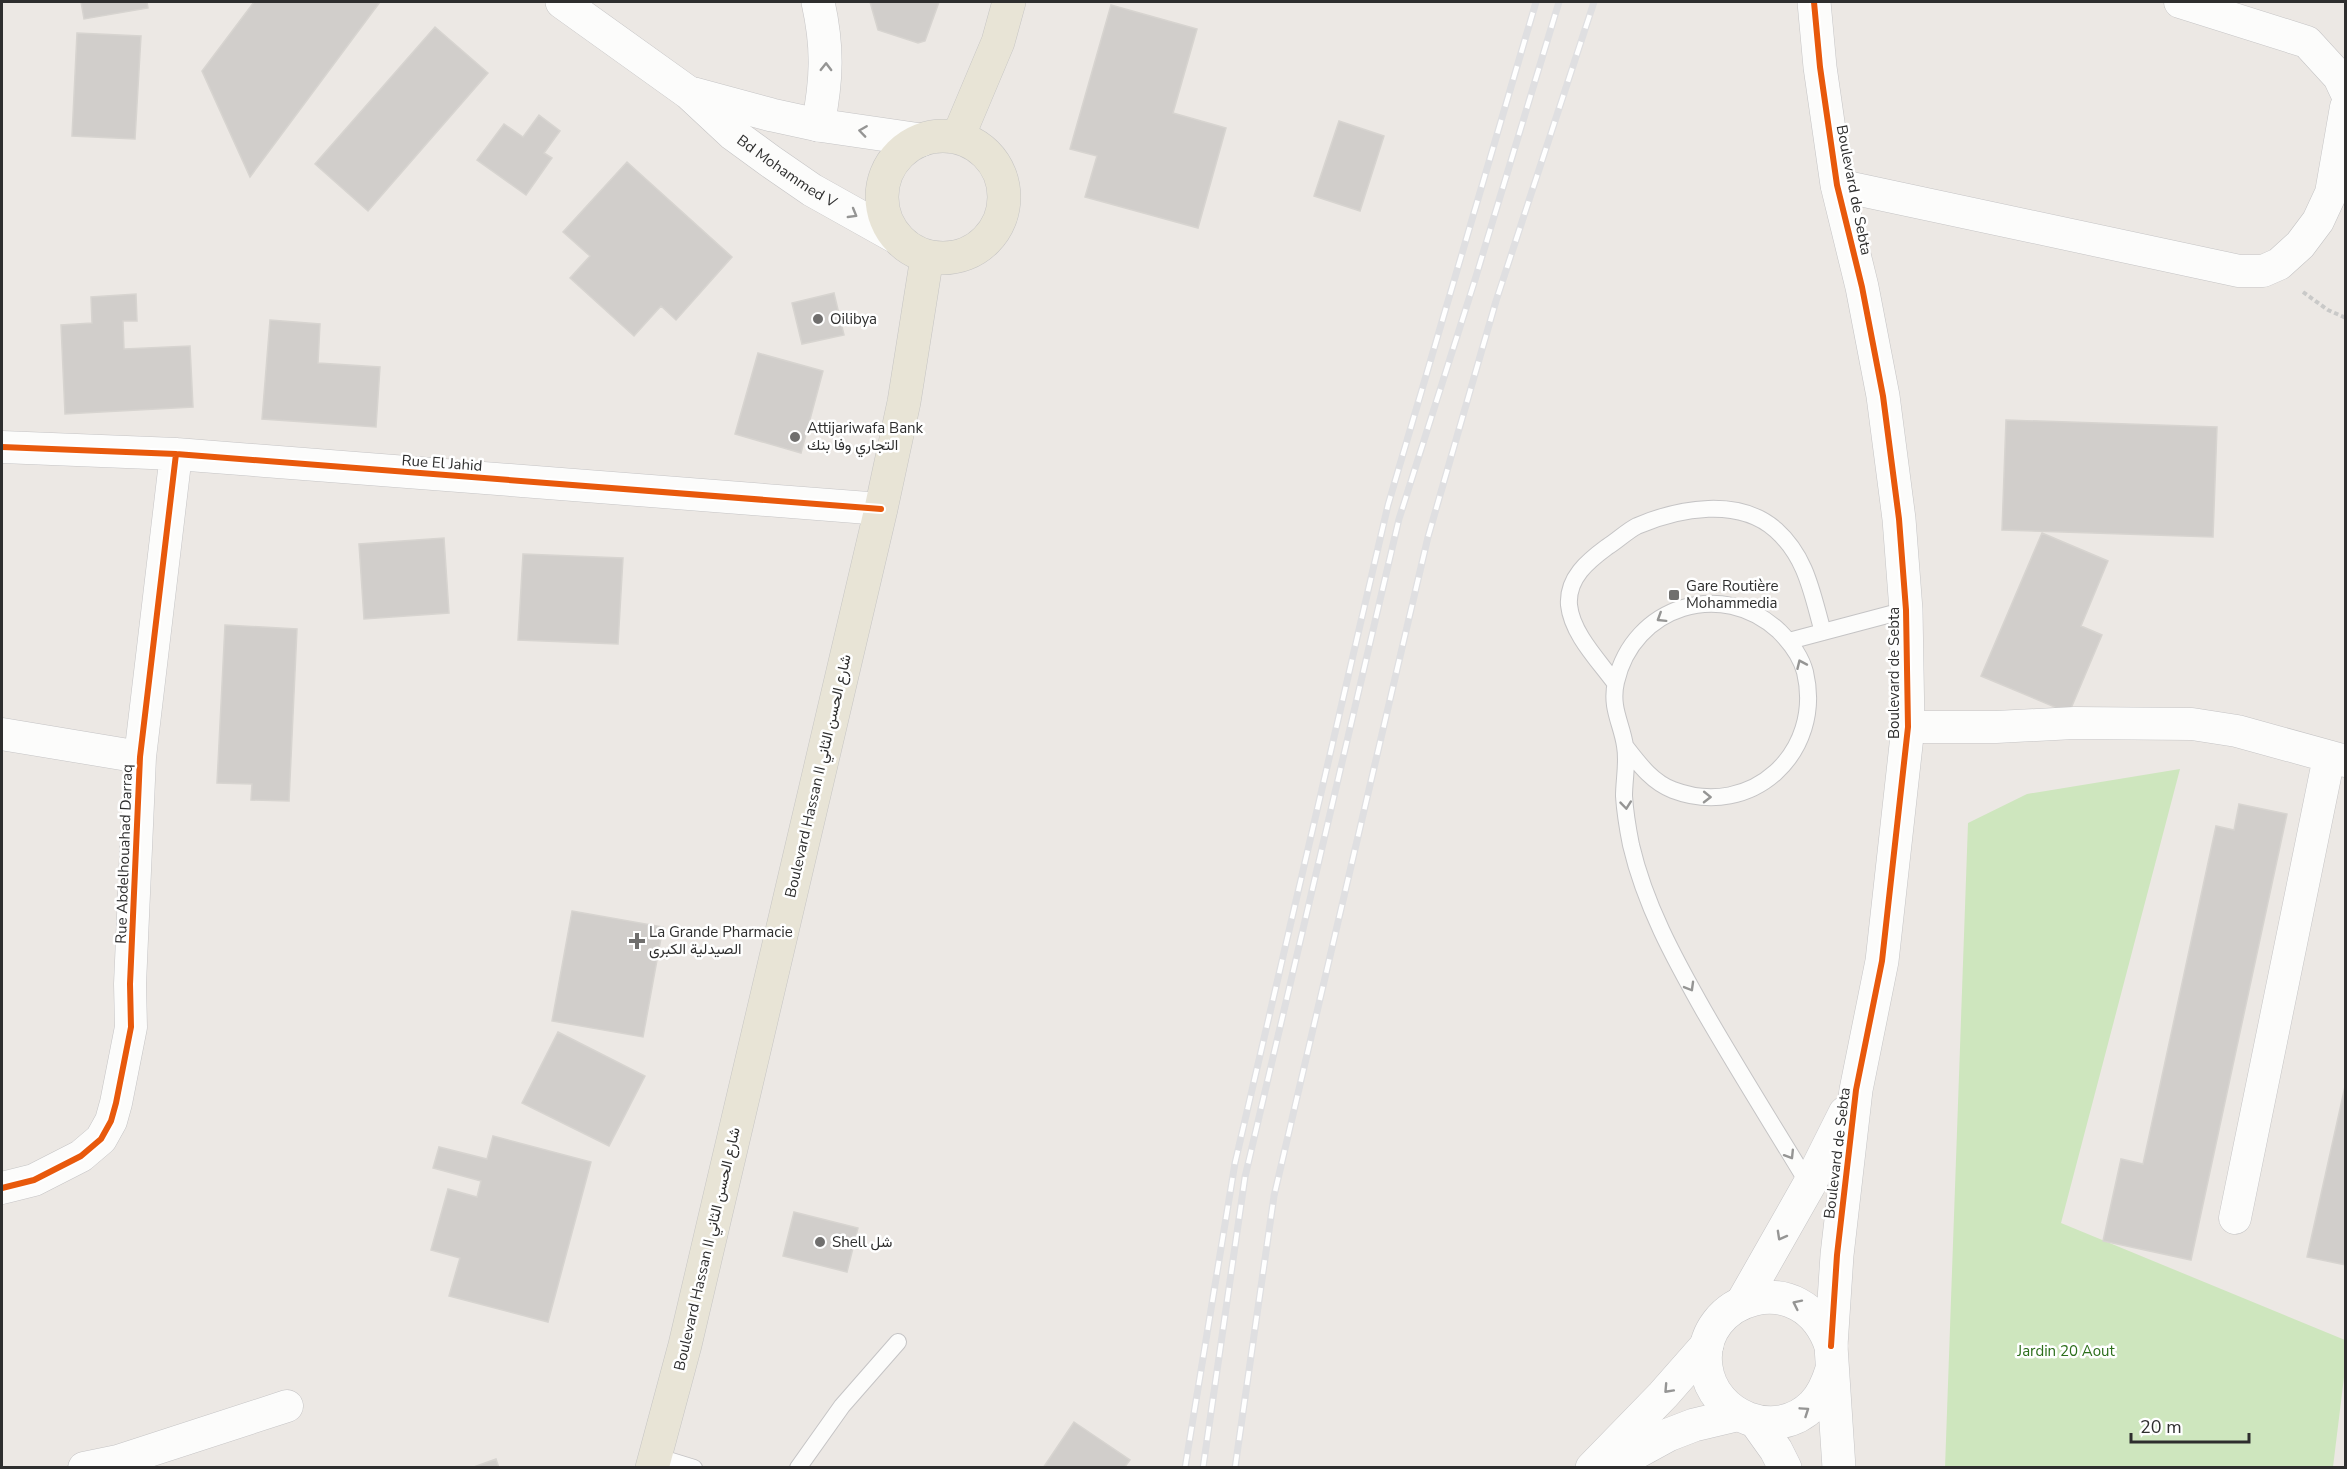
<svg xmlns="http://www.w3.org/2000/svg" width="2347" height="1469" font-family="'Nunito Sans',Vazirmatn,sans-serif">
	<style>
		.green { fill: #cee6be }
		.building { fill: #d1cecb; stroke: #d7d4d0; stroke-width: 1.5 }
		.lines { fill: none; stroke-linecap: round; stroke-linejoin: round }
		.lane-casing { stroke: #c5c4c5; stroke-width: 18 }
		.street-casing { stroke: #c5c4c5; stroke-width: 33 }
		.secondary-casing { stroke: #c5c4c5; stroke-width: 34 }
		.primary-casing { stroke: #c6c5c4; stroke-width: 34 }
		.path { stroke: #c9c9c8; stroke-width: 4; stroke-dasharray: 4.5 3; stroke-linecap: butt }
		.lane { stroke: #fcfcfb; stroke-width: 16 }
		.street { stroke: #fcfcfb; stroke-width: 32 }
		.secondary { stroke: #fcfcfb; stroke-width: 33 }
		.primary { stroke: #e8e4d6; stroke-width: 33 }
		.rail-casing { stroke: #dfdfe1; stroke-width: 7 }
		.rail { stroke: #fff; stroke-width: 4.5; stroke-dasharray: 14; stroke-linecap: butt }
		.cycleway-casing { stroke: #fff; stroke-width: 10 }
		.cycleway { stroke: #e8590c; stroke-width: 6 }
		.oneway { stroke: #959594 }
		.poi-dot { fill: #706f6e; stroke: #fff; stroke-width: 2 }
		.labels { text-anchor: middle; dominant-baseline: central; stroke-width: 5; stroke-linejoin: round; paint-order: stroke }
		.street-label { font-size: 15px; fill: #2e2e2e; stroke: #fff }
		.poi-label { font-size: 15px; fill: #2e2e2e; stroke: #fff; text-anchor: start }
		.park-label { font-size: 15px; fill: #2c6e1b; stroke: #fff }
	</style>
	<rect width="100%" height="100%" fill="#ece8e4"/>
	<path class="green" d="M 2180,769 L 2061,1223 L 2345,1340 L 2345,1369 L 2333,1467 L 1945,1468 L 1968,823 L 2027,794 Z"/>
	<path class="building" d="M 81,2 L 147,2 L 148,8 L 84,19 Z
		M 254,2 L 380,2 L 250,177 L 202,71 Z
		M 870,2 L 939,2 L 925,41 L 918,43 L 878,30 Z
		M 1111,5 L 1197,29 L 1173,113 L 1226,128 L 1198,228 L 1085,197 L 1097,156 L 1070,149 Z
		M 435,27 L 488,73 L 368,211 L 315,164 Z
		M 77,33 L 141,36 L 135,139 L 72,136 Z
		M 539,115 L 560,131 L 544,153 L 552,158 L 526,195 L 477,160 L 504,124 L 523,137 Z
		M 1339,121 L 1384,136 L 1360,211 L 1314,196 Z
		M 627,162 L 732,257 L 676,320 L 661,306 L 634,336 L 570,278 L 590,256 L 563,232 Z
		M 834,293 L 844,335 L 802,344 L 792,303 Z
		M 136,294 L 137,321 L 123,321 L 124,349 L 190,346 L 193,407 L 65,414 L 61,325 L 92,323 L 91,297 Z
		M 270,320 L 320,324 L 318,363 L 380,367 L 376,427 L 262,419 Z
		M 758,353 L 823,371 L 801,453 L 735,434 Z
		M 2006,420 L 2217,427 L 2213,537 L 2002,530 Z
		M 2042,533 L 2108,561 L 2081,626 L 2102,635 L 2069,713 L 1981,676 Z
		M 444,538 L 449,613 L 364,619 L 359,544 Z
		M 523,554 L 623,558 L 618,644 L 518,640 Z
		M 225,625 L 297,629 L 289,801 L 251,800 L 252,784 L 217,783 Z
		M 2239,804 L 2287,814 L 2191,1260 L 2103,1241 L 2121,1159 L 2143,1164 L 2216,826 L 2234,830 Z
		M 572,911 L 663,927 L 643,1037 L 552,1021 Z
		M 558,1032 L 645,1076 L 609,1146 L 522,1103 Z
		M 2346,1082 L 2346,1265 L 2307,1257 Z
		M 493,1136 L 591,1162 L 548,1322 L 449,1296 L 460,1258 L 431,1250 L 448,1189 L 477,1197 L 481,1181 L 433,1168 L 439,1147 L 487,1159 Z
		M 794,1212 L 858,1228 L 847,1272 L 783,1256 Z
		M 1074,1422 L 1130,1460 L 1124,1468 L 1043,1468 Z
		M 496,1459 L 499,1468 L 471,1468 Z"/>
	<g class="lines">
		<defs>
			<path id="lane" d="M 1789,641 L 1906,610
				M 1615,683 C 1599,661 1572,634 1569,605 C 1567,578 1588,561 1607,547 C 1617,541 1627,531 1637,526 C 1679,508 1739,497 1776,530 C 1807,558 1812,594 1823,632
				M 1625,746 C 1639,764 1652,782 1673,790 C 1752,820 1824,752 1805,672 C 1801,657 1790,642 1779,631 C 1722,578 1633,606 1616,682 C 1610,708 1622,724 1625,746 C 1628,762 1624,780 1624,796 C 1625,812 1628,830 1631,845 C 1645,905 1674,958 1704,1011 C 1738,1070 1774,1127 1809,1185
				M 655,1456 L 694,1468
				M 798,1468 L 842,1406 L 898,1342"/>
			<path id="street" d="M 2180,2 L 2307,42 L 2339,77 L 2346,92
				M 1837,185 L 2239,271 L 2263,271 L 2279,264 L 2300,245 L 2318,221 L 2331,193 L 2346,107
				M 2,447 L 176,454 L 881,509
				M 1908,727 L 1996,727 L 2074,723 L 2192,724 L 2237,731 L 2346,761
				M 2,734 L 140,757
				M 2,1188 L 34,1180 L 81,1156 L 101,1139 L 111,1121 L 116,1103 L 131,1027 L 130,984 L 140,757 L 176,454
				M 2235,1218 L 2329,757
				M 84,1468 L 118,1461 L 287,1406"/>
			<g id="secondary">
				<path id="s1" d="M 562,2 L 689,93 L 733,134 L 770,161 L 812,190 L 896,237"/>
				<path d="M 818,2 C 828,47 827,79 818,125"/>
				<path d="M 1814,2 L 1820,67 L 1837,185 L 1862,287 L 1883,396 L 1899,519 L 1906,610 L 1908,727 L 1882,961 L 1856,1090 L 1837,1255 L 1831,1346"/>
				<path d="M 694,94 L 772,115 L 818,125 L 921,140"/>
				<path d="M 1742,1303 L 1809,1185 L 1845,1113"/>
				<path d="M 1832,1369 C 1828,1382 1823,1395 1813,1405 C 1776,1442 1713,1417 1706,1367 C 1696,1297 1803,1263 1831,1346 L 1839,1468"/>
				<path d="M 1756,1422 L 1776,1450 L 1785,1468"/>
				<path d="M 1592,1468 L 1663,1395 L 1707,1345"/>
				<path d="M 1608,1468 L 1668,1435 L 1694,1425 L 1736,1415"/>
			</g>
			<path id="primary" d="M882 197a61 61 0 1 1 122 0a61 61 0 1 1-122 0Z
				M 958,137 L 998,42 L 1009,2
				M 652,1468 L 685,1345 L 881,509 L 904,402 L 927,257"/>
		</defs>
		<use href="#lane" class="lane-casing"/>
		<use href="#street" class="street-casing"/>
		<use href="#secondary" class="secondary-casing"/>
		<use href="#primary" class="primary-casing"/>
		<path class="path" d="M 2303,292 L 2328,310 L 2346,318"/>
		<use href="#lane" class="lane"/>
		<use href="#street" class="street"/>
		<use href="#secondary" class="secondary"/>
		<use href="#primary" class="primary"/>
		<defs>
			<path id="rail" d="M 1185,1468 L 1235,1163 L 1388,505 L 1536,2
				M 1203,1468 L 1245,1177 L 1399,519 L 1474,283 L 1559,2
				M 1235,1468 L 1274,1196 L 1428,537 L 1496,301 L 1594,2"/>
		</defs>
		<use href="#rail" class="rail-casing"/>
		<use href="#rail" class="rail"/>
		<defs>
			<path id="cycleway" d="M 1814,2 L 1820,67 L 1837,185 L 1862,287 L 1883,396 L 1899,519 L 1906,610 L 1908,727 L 1882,961 L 1856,1090 L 1837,1255 L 1831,1346
				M 2,447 L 176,454 L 881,509
				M 2,1188 L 34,1180 L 81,1156 L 101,1139 L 111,1121 L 116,1103 L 131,1027 L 130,984 L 140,757 L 176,454"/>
		</defs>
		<use href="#cycleway" class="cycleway-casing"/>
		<use href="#cycleway" class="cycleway"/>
	</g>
	<defs><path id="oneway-chevron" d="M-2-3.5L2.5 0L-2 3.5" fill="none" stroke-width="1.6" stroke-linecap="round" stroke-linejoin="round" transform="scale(1.5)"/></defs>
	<g class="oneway">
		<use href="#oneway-chevron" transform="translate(826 67) rotate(-89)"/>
		<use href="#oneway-chevron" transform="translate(863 131) rotate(-172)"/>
		<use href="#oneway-chevron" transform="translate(853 214) rotate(30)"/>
		<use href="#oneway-chevron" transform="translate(1661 618) rotate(148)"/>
		<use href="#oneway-chevron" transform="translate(1801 664) rotate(-114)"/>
		<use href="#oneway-chevron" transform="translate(1707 797) rotate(1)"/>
		<use href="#oneway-chevron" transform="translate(1626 805) rotate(84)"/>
		<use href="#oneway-chevron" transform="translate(1690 987) rotate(60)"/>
		<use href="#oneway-chevron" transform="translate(1790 1155) rotate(58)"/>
		<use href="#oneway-chevron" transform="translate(1781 1236) rotate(119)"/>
		<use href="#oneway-chevron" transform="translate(1797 1304) rotate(-154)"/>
		<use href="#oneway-chevron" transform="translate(1668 1389) rotate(133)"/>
		<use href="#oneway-chevron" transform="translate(1805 1411) rotate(-34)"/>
	</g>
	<g class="poi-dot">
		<circle cx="818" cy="319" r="6"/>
		<circle cx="795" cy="437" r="6"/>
		<rect x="1668" y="589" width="12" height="12" rx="3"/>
		<path d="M634 932h6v6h6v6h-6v6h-6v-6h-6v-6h6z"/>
		<circle cx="820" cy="1242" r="6"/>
	</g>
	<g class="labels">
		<g class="street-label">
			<text stroke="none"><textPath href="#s1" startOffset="282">Bd Mohammed V</textPath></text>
			<text transform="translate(1854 190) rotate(79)">Boulevard de Sebta</text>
			<text transform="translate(442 463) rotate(4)">Rue El Jahid</text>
			<text transform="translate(1894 673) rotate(-90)">Boulevard de Sebta</text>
			<text transform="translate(818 776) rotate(-77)">Boulevard Hassan II شارع الحسن الثاني</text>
			<text transform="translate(124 854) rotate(-88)">Rue Abdelhouahad Darraq</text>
			<text transform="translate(1837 1153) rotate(-83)">Boulevard de Sebta</text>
			<text transform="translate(707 1249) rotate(-77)">Boulevard Hassan II شارع الحسن الثاني</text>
		</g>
		<g class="poi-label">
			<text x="830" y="319">Oilibya</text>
			<text x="807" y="428">Attijariwafa Bank<tspan x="807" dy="17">التجاري وفا بنك</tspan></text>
			<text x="1686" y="586">Gare Routière<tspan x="1686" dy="17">Mohammedia</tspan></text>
			<text x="649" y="932">La Grande Pharmacie<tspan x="649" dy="17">الصيدلية الكبرى</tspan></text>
			<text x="832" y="1242">Shell شل</text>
		</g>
		<g class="park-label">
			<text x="2066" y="1351">Jardin 20 Aout</text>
		</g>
	</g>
	<rect width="2347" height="1469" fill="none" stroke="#2e2e2e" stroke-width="6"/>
	<path d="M2131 1433v9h118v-9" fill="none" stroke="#2e2e2e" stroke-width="3"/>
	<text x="2140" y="1433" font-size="18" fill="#2e2e2e" stroke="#ffffff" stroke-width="4.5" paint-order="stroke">20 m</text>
</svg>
